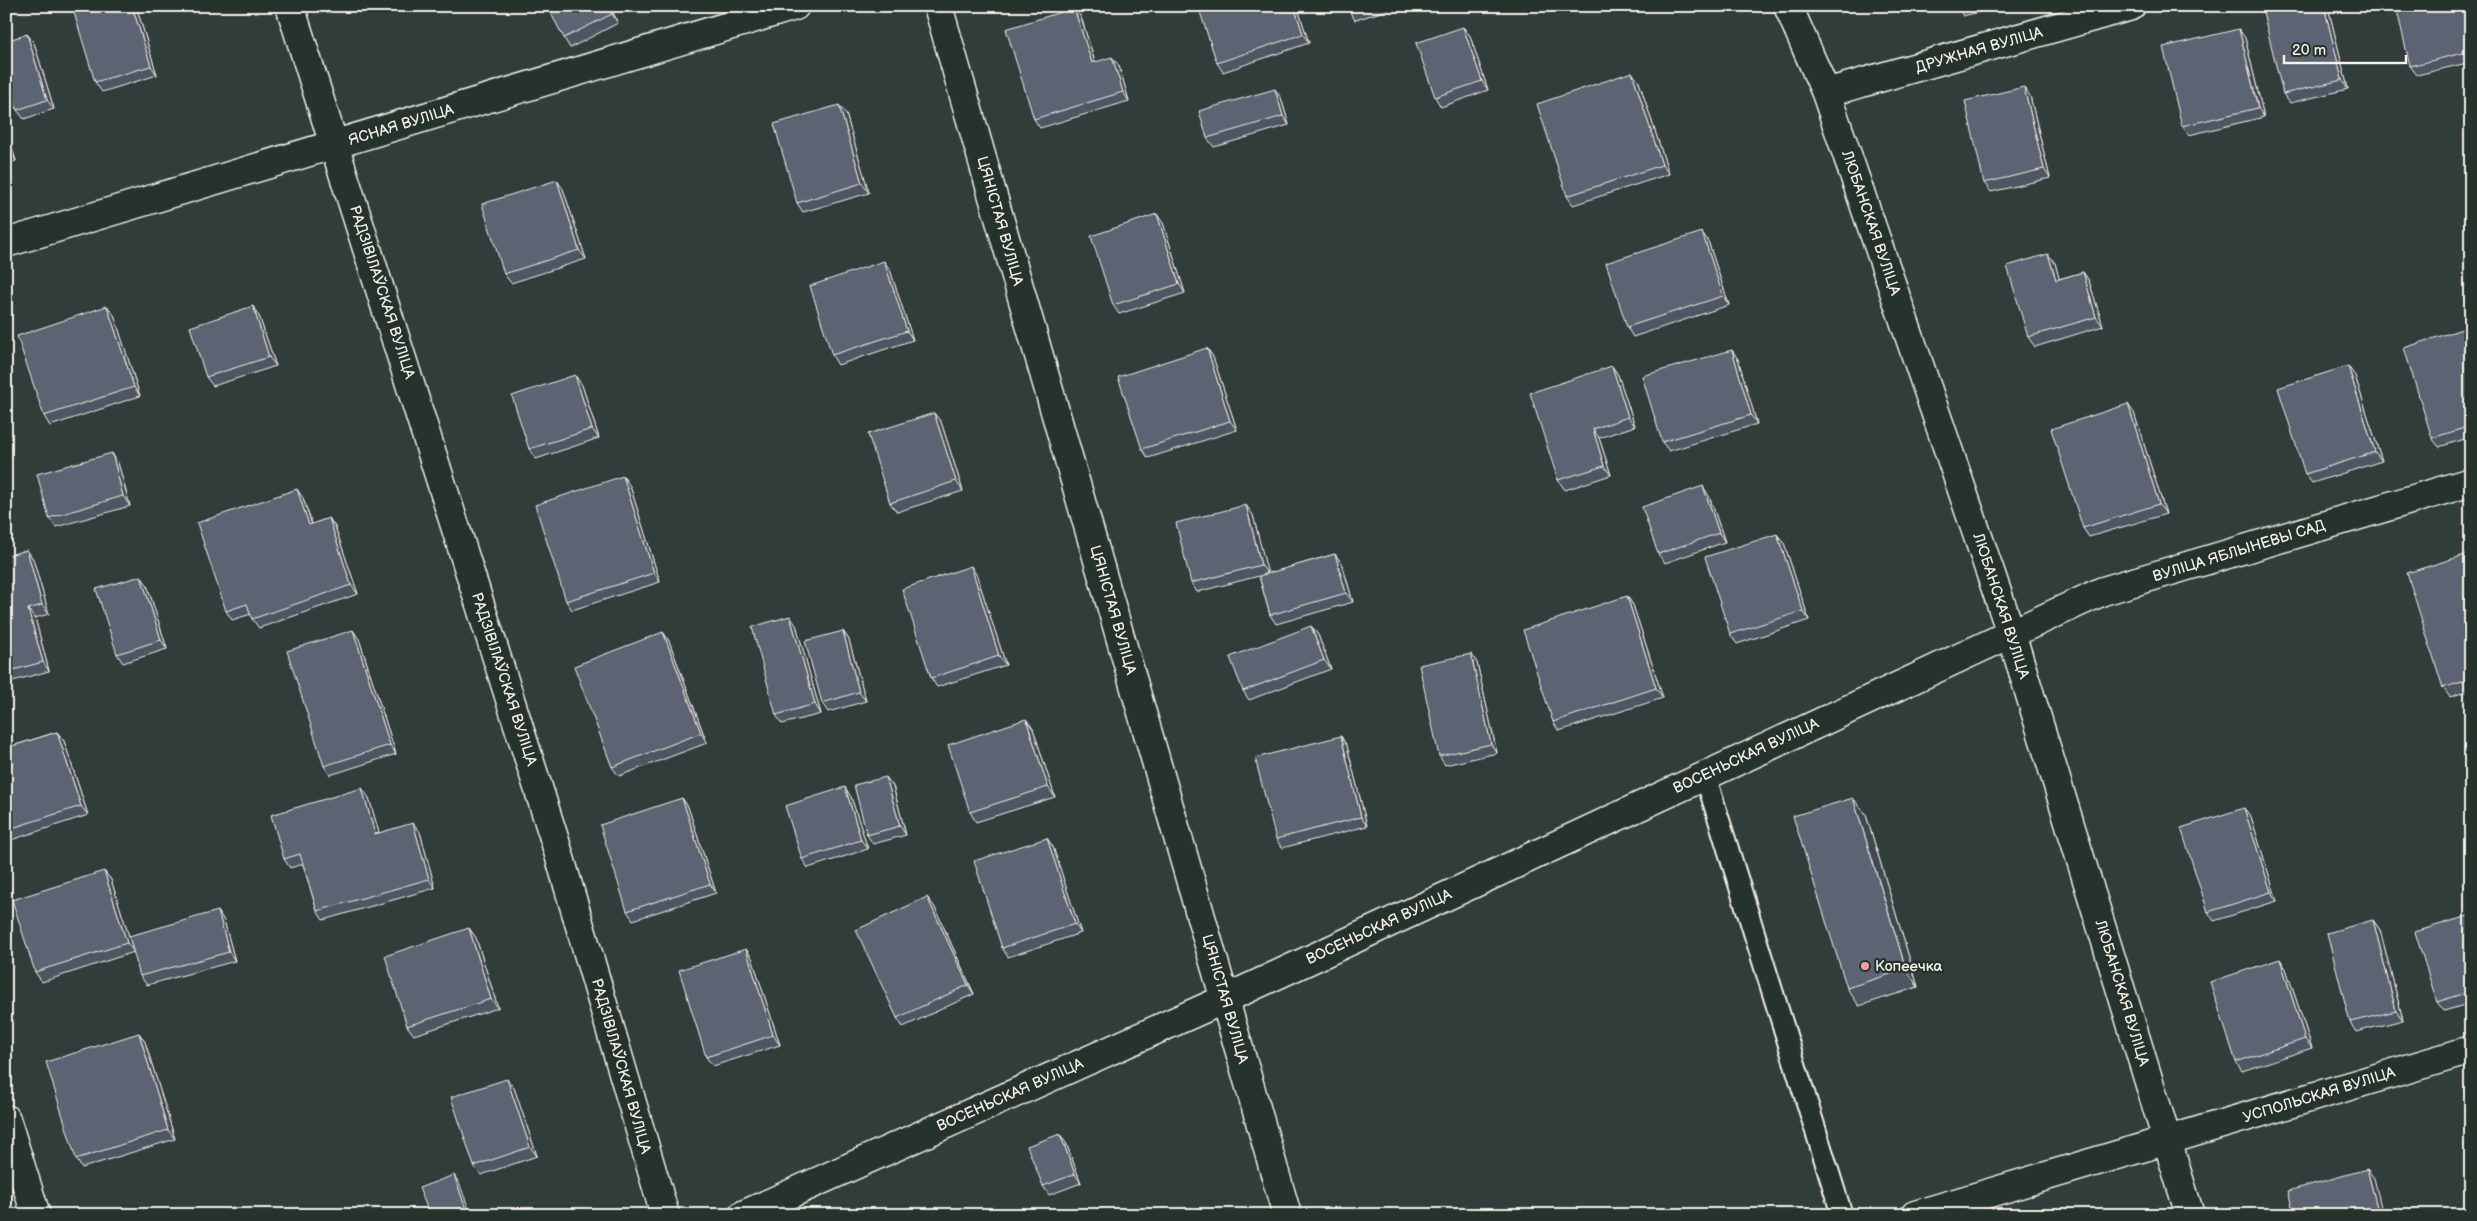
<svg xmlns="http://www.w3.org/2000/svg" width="2477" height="1221" font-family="'Balsamiq Sans',sans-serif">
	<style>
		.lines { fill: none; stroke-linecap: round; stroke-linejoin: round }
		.service-casing { stroke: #f4f1e8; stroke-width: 24 }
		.minor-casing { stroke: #f4f1e8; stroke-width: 31 }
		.service { stroke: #26332d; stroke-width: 20 }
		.minor { stroke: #26332d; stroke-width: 28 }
		.wall { fill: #4e5662; stroke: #f4f1e8 }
		.shaded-wall { fill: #404650; stroke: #f4f1e8 }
		.building { fill: #5b6472; stroke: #f4f1e8 }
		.poi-dot { fill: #ff9aa2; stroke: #26332d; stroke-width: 2 }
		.labels { text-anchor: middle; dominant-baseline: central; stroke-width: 4.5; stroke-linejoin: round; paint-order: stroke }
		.street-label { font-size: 15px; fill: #f4f1e8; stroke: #26332d }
		.poi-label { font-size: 15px; fill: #f4f1e8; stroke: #26332d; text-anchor: start }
	</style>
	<rect width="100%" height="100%" fill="#313d3b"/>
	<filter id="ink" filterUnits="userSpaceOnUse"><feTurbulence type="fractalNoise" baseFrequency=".02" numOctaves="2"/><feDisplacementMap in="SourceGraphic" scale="10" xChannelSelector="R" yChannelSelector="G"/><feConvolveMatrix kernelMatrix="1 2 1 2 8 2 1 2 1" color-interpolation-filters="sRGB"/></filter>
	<g filter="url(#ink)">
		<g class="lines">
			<defs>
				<path id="service" d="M 1705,775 L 1842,1215"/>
				<path id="minor" d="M 290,6 L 555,841 L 665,1215
					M 938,6 L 1287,1215
					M 1788,6 L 1826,93 L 2011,633 L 2190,1215
					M 1826,93 L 2131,6
					M 6,243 L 795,6
					M 6,1119 L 36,1215
					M 743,1215 L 1225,999 L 2103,591 L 2471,482
					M 1915,1215 L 2471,1050"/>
			</defs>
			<use href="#service" class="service-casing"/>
			<use href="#minor" class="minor-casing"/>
			<use href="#service" class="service"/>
			<use href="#minor" class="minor"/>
		</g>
		<path class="wall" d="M 136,6 L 157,75 L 102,92 L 95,82 Z
			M 610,6 L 618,23 L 570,48 L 564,38 Z
			M 1297,6 L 1309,43 L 1223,72 L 1217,63 Z
			M 1348,6 L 1401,6 L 1355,20 L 1349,11 Z
			M 1957,6 L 2004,6 L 1963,16 Z
			M 2469,6 L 2471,14 L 2471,62 L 2417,75 L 2410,66 Z
			M 2328,7 L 2348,89 L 2290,103 L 2283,94 Z
			M 1074,8 L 1081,17 L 1095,62 L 1119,66 L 1129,101 L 1040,128 L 1034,119 Z
			M 1463,27 L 1470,36 L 1488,90 L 1441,107 L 1435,97 Z
			M 27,34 L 34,43 L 54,109 L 24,119 L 17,110 Z
			M 2245,38 L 2264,117 L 2189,135 L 2182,126 Z
			M 1639,82 L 1669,174 L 1573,205 L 1567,196 Z
			M 2030,96 L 2050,178 L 1991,192 L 1984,183 Z
			M 1281,98 L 1289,125 L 1214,147 L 1207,138 Z
			M 846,114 L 869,193 L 803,212 L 797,203 Z
			M 6,129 L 16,161 L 6,164 Z
			M 563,189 L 586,259 L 511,283 L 504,274 Z
			M 1163,223 L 1185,293 L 1119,314 L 1113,305 Z
			M 1708,241 L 1729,305 L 1633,337 L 1627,327 Z
			M 2055,263 L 2059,279 L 2083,272 L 2089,281 L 2103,326 L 2035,347 L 2028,337 Z
			M 890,270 L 913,340 L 838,365 L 832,355 Z
			M 114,315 L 140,396 L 50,426 L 44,416 Z
			M 259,316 L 276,366 L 213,386 L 206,377 Z
			M 2465,328 L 2471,335 L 2471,437 L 2439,447 L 2432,438 Z
			M 1207,348 L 1213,357 L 1237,430 L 1148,458 L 1142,449 Z
			M 1738,359 L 1757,424 L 1669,451 L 1662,442 Z
			M 1612,366 L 1618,375 L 1635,426 L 1599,438 L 1611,475 L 1565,490 L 1558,480 Z
			M 2355,376 L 2382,461 L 2312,483 L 2305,474 Z
			M 582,385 L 599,438 L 536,459 L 529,449 Z
			M 2134,413 L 2166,514 L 2089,537 L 2083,528 Z
			M 941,422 L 963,491 L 897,512 L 890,503 Z
			M 118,463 L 130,506 L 56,527 L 49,518 Z
			M 630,486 L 660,582 L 572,610 L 566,601 Z
			M 1709,496 L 1725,542 L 1665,563 L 1658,554 Z
			M 303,498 L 312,524 L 329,518 L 335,527 L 358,594 L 259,628 L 252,619 L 251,614 L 232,620 L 226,611 Z
			M 1253,515 L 1267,574 L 1335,554 L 1342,564 L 1353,602 L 1276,624 L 1270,615 L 1259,576 L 1197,592 L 1191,583 Z
			M 1784,543 L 1809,620 L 1737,644 L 1730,634 Z
			M 27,550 L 33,559 L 49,614 L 35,618 L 49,671 L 6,683 L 6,556 Z
			M 2471,553 L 2471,690 L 2450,697 L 2443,688 Z
			M 141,576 L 147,585 L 167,649 L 123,663 L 117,654 Z
			M 977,576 L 1006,665 L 937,687 L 931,678 Z
			M 1627,596 L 1633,605 L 1663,698 L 1559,731 L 1553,722 Z
			M 796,625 L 821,714 L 782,724 L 776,715 Z
			M 1311,626 L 1318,635 L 1331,669 L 1249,700 L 1243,691 Z
			M 843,631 L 849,640 L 866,701 L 828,712 L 822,703 Z
			M 663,632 L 669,641 L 707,743 L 619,776 L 612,767 Z
			M 359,639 L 396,754 L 330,775 L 324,766 Z
			M 1471,654 L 1477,663 L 1497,753 L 1445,765 L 1439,756 Z
			M 1026,719 L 1033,729 L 1055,797 L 976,822 L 970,812 Z
			M 57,732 L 64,741 L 88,815 L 11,840 L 6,833 L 6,748 Z
			M 1347,746 L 1367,826 L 1282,848 L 1276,839 Z
			M 893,786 L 906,835 L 873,844 L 867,835 Z
			M 851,797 L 868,849 L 808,868 L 802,859 Z
			M 369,798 L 379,833 L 420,832 L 435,888 L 323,920 L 317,911 L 303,864 L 290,868 L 284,859 Z
			M 682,798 L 688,807 L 716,893 L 633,920 L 627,911 Z
			M 1853,798 L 1866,815 L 1918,987 L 1859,1006 L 1847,988 Z
			M 2251,817 L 2277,901 L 2214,921 L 2208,912 Z
			M 1053,847 L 1081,933 L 1008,957 L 1002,948 Z
			M 104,871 L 111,880 L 134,952 L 42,982 L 35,972 Z
			M 934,906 L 974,994 L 903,1027 L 897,1018 Z
			M 218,911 L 224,921 L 235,961 L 147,985 L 140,976 Z
			M 2471,915 L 2471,1003 L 2444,1011 L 2437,1002 Z
			M 2373,920 L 2380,930 L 2403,1020 L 2356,1032 L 2350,1022 Z
			M 469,928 L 476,938 L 498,1008 L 414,1035 L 407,1026 Z
			M 746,949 L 752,958 L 780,1045 L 713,1066 L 706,1057 Z
			M 2280,959 L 2286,969 L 2312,1048 L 2242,1071 L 2236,1062 Z
			M 139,1033 L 145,1042 L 175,1139 L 82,1168 L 76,1159 Z
			M 514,1088 L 537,1156 L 481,1175 L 474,1166 Z
			M 1066,1143 L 1081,1183 L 1049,1195 L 1043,1186 Z"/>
		<path class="shaded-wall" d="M 132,6 L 136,6 L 157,75 L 151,66 Z
			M 608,6 L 610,6 L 618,23 L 612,14 Z
			M 1294,6 L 1297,6 L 1309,43 L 1303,34 Z
			M 2324,6 L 2328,6 L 2328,7 L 2348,89 L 2342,80 Z
			M 2465,6 L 2469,6 L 2471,14 L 2471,31 Z
			M 1074,8 L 1081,17 L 1098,73 L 1092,63 Z
			M 1463,27 L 1470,36 L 1488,90 L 1482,81 Z
			M 2239,29 L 2245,38 L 2264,117 L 2258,108 Z
			M 27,34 L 34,43 L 54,109 L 47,100 Z
			M 1112,57 L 1119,66 L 1129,101 L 1123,92 Z
			M 1632,72 L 1639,82 L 1669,174 L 1662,165 Z
			M 2024,87 L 2030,96 L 2050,178 L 2044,169 Z
			M 1275,89 L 1281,98 L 1289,125 L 1283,116 Z
			M 839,105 L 846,114 L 869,193 L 862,183 Z
			M 6,129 L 16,161 L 10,152 L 6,141 Z
			M 557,180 L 563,189 L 586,259 L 579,250 Z
			M 1157,214 L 1163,223 L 1185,293 L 1179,284 Z
			M 1702,232 L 1708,241 L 1729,305 L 1723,296 Z
			M 2048,254 L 2055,263 L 2062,289 L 2056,280 Z
			M 884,261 L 890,270 L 913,340 L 907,331 Z
			M 2083,272 L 2089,281 L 2103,326 L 2096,317 Z
			M 107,306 L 114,315 L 140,396 L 134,387 Z
			M 253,306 L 259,316 L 276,366 L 269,357 Z
			M 2465,328 L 2471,335 L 2471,345 Z
			M 1207,348 L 1213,357 L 1237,430 L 1230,421 Z
			M 1732,350 L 1738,359 L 1757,424 L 1751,415 Z
			M 1612,366 L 1618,375 L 1635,426 L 1628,417 Z
			M 2348,366 L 2355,376 L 2382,461 L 2375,452 Z
			M 575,375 L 582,385 L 599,438 L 592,429 Z
			M 2128,404 L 2134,413 L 2166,514 L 2159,504 Z
			M 934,413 L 941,422 L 963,491 L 956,481 Z
			M 1593,429 L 1599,438 L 1611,475 L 1604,466 Z
			M 112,453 L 118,463 L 130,506 L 123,496 Z
			M 623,476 L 630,486 L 660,582 L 654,573 Z
			M 1703,486 L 1709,496 L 1725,542 L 1719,533 Z
			M 297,489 L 303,498 L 315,534 L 309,525 Z
			M 1246,505 L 1253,515 L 1268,574 L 1261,565 Z
			M 329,518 L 335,527 L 358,594 L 351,585 Z
			M 1777,534 L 1784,543 L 1809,620 L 1803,611 Z
			M 27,550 L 33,559 L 49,614 L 42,605 Z
			M 1335,554 L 1342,564 L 1353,602 L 1346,593 Z
			M 971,566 L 977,576 L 1006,665 L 999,656 Z
			M 141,576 L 147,585 L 167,649 L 161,640 Z
			M 1627,596 L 1633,605 L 1663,698 L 1656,688 Z
			M 28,609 L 35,618 L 49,671 L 43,662 Z
			M 790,616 L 796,625 L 821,714 L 815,704 Z
			M 1311,626 L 1318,635 L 1331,669 L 1324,660 Z
			M 353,630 L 359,639 L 396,754 L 390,745 Z
			M 843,631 L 849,640 L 866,701 L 859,692 Z
			M 663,632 L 669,641 L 707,743 L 701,733 Z
			M 1471,654 L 1477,663 L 1497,753 L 1491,744 Z
			M 1026,719 L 1033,729 L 1055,797 L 1048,787 Z
			M 57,732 L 64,741 L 88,815 L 81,806 Z
			M 1341,736 L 1347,746 L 1367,826 L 1361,817 Z
			M 886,777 L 893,786 L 906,835 L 900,826 Z
			M 845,787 L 851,797 L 868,849 L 861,840 Z
			M 362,788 L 369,798 L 382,843 L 375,834 Z
			M 682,798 L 688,807 L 716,893 L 710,884 Z
			M 1853,798 L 1866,815 L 1918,987 L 1906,969 Z
			M 2244,808 L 2251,817 L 2277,901 L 2271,892 Z
			M 413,823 L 420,832 L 435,888 L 429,879 Z
			M 1047,838 L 1053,847 L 1081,933 L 1075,924 Z
			M 104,871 L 111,880 L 134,952 L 127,943 Z
			M 927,897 L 934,906 L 974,994 L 968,985 Z
			M 218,911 L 224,921 L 235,961 L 229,952 Z
			M 2373,920 L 2380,930 L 2403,1020 L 2396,1011 Z
			M 469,928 L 476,938 L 498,1008 L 491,999 Z
			M 746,949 L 752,958 L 780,1045 L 773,1035 Z
			M 2280,959 L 2286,969 L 2312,1048 L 2305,1039 Z
			M 139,1033 L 145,1042 L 175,1139 L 168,1130 Z
			M 507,1079 L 514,1088 L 537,1156 L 530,1147 Z
			M 1060,1134 L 1066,1143 L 1081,1183 L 1075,1174 Z
			M 2367,1169 L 2374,1178 L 2383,1215 L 2379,1215 Z
			M 454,1175 L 460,1185 L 471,1215 L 468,1215 Z"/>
		<path class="building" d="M 72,6 L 132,6 L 151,66 L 95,82 Z
			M 547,6 L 608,6 L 612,14 L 564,38 Z
			M 1198,6 L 1294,6 L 1303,34 L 1217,63 Z
			M 1348,6 L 1364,6 L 1349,11 Z
			M 2288,6 L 2324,6 L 2342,80 L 2283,94 L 2263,12 Z
			M 2396,6 L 2465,6 L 2471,31 L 2471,51 L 2410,66 Z
			M 1074,8 L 1092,63 L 1112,57 L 1123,92 L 1034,119 L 1006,29 Z
			M 1463,27 L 1482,81 L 1435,97 L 1416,43 Z
			M 2239,29 L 2258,108 L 2182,126 L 2163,47 Z
			M 27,34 L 47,100 L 17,110 L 6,72 L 6,41 Z
			M 1632,72 L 1662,165 L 1567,196 L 1537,104 Z
			M 2024,87 L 2044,169 L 1984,183 L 1965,101 Z
			M 1275,89 L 1283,116 L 1207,138 L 1199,111 Z
			M 839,105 L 862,183 L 797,203 L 774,124 Z
			M 6,141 L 10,152 L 6,153 Z
			M 557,180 L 579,250 L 504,274 L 482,204 Z
			M 1157,214 L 1179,284 L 1113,305 L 1091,236 Z
			M 1702,232 L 1723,296 L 1627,327 L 1606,263 Z
			M 2048,254 L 2056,280 L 2083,272 L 2096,317 L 2028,337 L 2007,266 Z
			M 884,261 L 907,331 L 832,355 L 810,286 Z
			M 107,306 L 134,387 L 44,416 L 17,336 Z
			M 253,306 L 269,357 L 206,377 L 190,327 Z
			M 2465,328 L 2471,345 L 2471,426 L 2432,438 L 2404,348 Z
			M 1207,348 L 1230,421 L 1142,449 L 1118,377 Z
			M 1732,350 L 1751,415 L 1662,442 L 1642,376 Z
			M 1612,366 L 1628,417 L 1593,429 L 1604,466 L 1558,480 L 1530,393 Z
			M 2348,366 L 2375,452 L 2305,474 L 2278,388 Z
			M 575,375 L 592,429 L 529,449 L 512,396 Z
			M 2128,404 L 2159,504 L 2083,528 L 2051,429 Z
			M 934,413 L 956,481 L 890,503 L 868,434 Z
			M 112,453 L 123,496 L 49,518 L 37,474 Z
			M 623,476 L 654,573 L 566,601 L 535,505 Z
			M 1703,486 L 1719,533 L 1658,554 L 1642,507 Z
			M 297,489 L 309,525 L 329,518 L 351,585 L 252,619 L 247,604 L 226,611 L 197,523 Z
			M 1246,505 L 1261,565 L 1191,583 L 1176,523 Z
			M 1777,534 L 1803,611 L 1730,634 L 1705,557 Z
			M 27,550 L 42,605 L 28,609 L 43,662 L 6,672 L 6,556 Z
			M 2471,553 L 2471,679 L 2443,688 L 2407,573 Z
			M 1335,554 L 1346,593 L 1270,615 L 1259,576 Z
			M 971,566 L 999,656 L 931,678 L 902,589 Z
			M 141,576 L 161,640 L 117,654 L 96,589 Z
			M 1627,596 L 1656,688 L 1553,722 L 1523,630 Z
			M 790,616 L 815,704 L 776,715 L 752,627 Z
			M 1311,626 L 1324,660 L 1243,691 L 1230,657 Z
			M 353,630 L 390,745 L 324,766 L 287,651 Z
			M 843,631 L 859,692 L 822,703 L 805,641 Z
			M 663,632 L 701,733 L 612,767 L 574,666 Z
			M 1471,654 L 1491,744 L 1439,756 L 1419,665 Z
			M 1026,719 L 1048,787 L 970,812 L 948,745 Z
			M 57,732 L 81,806 L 6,830 L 6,748 Z
			M 1341,736 L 1361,817 L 1276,839 L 1255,758 Z
			M 886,777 L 900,826 L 867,835 L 854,785 Z
			M 845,787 L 861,840 L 802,859 L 785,806 Z
			M 362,788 L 375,834 L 413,823 L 429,879 L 317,911 L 300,854 L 284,859 L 271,815 Z
			M 682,798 L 710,884 L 627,911 L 600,825 Z
			M 1853,798 L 1906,969 L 1847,988 L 1793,816 Z
			M 2244,808 L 2271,892 L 2208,912 L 2181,828 Z
			M 1047,838 L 1075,924 L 1002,948 L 974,861 Z
			M 104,871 L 127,943 L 35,972 L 12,900 Z
			M 927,897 L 968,985 L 897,1018 L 856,930 Z
			M 218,911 L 229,952 L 140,976 L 129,936 Z
			M 2471,915 L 2471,991 L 2437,1002 L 2415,932 Z
			M 2373,920 L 2396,1011 L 2350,1022 L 2327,933 Z
			M 469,928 L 491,999 L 407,1026 L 385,956 Z
			M 746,949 L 773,1035 L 706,1057 L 679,970 Z
			M 2280,959 L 2305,1039 L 2236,1062 L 2210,982 Z
			M 139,1033 L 168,1130 L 76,1159 L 46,1062 Z
			M 507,1079 L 530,1147 L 474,1166 L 451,1097 Z
			M 1060,1134 L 1075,1174 L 1043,1186 L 1027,1146 Z
			M 2367,1169 L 2379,1215 L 2294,1215 L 2288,1191 Z
			M 454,1175 L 468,1215 L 430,1215 L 419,1188 Z"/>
	</g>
	<circle class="poi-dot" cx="1865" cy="966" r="5"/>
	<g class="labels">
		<g class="street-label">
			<text transform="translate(1979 50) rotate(-16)">ДРУЖНАЯ ВУЛІЦА</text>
			<text transform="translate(401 125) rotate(-17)">ЯСНАЯ ВУЛІЦА</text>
			<text transform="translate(1000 221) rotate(74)">ЦЯНІСТАЯ ВУЛІЦА</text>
			<text transform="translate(1871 223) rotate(71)">ЛЮБАНСКАЯ ВУЛІЦА</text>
			<text transform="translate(382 292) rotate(72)">РАДЗІВІЛАЎСКАЯ ВУЛІЦА</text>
			<text transform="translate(2239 551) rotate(-17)">ВУЛІЦА ЯБЛЫНЕВЫ САД</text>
			<text transform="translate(2001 606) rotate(72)">ЛЮБАНСКАЯ ВУЛІЦА</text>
			<text transform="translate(1113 610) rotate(74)">ЦЯНІСТАЯ ВУЛІЦА</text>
			<text transform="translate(504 679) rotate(72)">РАДЗІВІЛАЎСКАЯ ВУЛІЦА</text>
			<text transform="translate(1746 756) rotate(-25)">ВОСЕНЬСКАЯ ВУЛІЦА</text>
			<text transform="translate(1379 927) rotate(-25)">ВОСЕНЬСКАЯ ВУЛІЦА</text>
			<text transform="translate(2122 993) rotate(73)">ЛЮБАНСКАЯ ВУЛІЦА</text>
			<text transform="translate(1225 999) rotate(74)">ЦЯНІСТАЯ ВУЛІЦА</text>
			<text transform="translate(621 1066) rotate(74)">РАДЗІВІЛАЎСКАЯ ВУЛІЦА</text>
			<text transform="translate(1010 1095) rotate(-24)">ВОСЕНЬСКАЯ ВУЛІЦА</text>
			<text transform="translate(2319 1095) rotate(-17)">УСПОЛЬСКАЯ ВУЛІЦА</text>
		</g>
		<g class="poi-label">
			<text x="1875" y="966">Копеечка</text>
		</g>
	</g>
	<rect width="2477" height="1221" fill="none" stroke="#26332d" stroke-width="25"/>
	<rect x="12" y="12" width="2452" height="1196" fill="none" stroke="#f4f1e8" stroke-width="2" filter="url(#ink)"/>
	<path d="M2284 55v8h122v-8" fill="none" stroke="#f4f1e8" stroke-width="2.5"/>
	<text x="2292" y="55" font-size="15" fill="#f4f1e8" stroke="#26332d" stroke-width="4" paint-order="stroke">20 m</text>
</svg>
